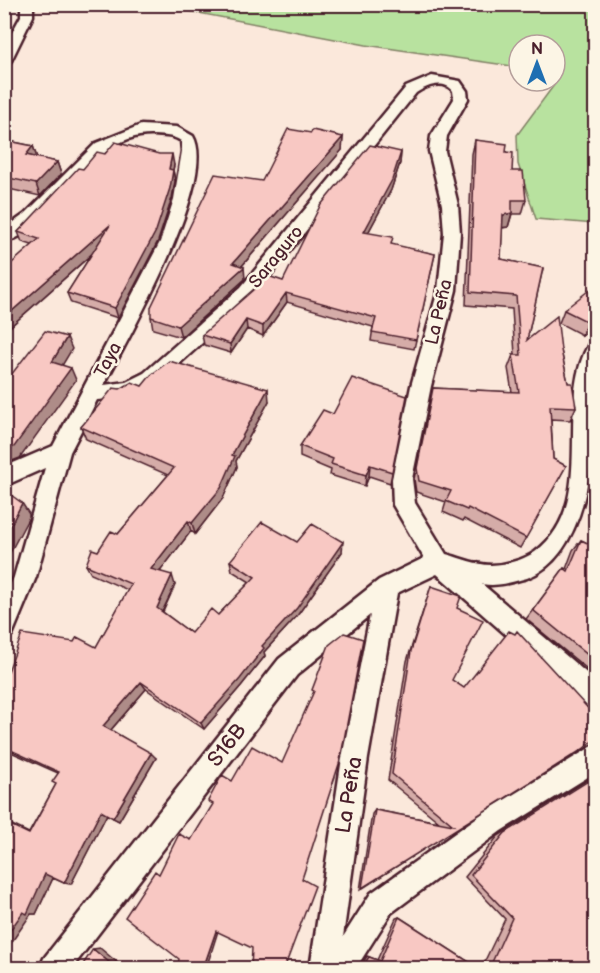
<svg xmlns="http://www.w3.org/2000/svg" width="600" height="973" font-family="'Balsamiq Sans',sans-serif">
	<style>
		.green { fill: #b8e29f; stroke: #818065; stroke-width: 1.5 }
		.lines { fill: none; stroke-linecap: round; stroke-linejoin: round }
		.minor-casing { stroke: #4a1f2b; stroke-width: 5 }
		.minor { fill: #fcf5e5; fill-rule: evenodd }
		.wall { fill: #d5aca8; stroke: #4a1f2b; stroke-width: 1.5 }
		.shaded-wall { fill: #ae8c88; stroke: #4a1f2b; stroke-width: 1.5 }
		.building { fill: #f8c8c3; stroke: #4a1f2b; stroke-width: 1.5 }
		.labels { text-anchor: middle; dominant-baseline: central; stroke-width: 5; stroke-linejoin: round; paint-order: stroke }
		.street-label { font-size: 18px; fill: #4a1f2b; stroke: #fcf5e5 }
		.near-street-label { font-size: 21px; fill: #4a1f2b; stroke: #fcf5e5 }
	</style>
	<rect width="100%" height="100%" fill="#fbe8db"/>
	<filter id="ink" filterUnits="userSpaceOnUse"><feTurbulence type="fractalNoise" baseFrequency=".0167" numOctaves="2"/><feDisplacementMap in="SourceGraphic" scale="12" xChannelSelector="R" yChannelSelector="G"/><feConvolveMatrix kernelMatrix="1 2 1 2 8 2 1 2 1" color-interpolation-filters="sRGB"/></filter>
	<g filter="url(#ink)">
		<path class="green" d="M 157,5 L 595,5 L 595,224 L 536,219 L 518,164 L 517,135 L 557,81 L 555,45 L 519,45 L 519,67 L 366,45 Z"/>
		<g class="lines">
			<defs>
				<path id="minor" d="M 21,4 L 33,4 L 33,16 L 11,61 L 4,65 L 4,47 L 21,16 Z
					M 432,76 L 460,81 L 467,91 L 468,99 L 447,136 L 445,151 L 458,205 L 460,233 L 456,290 L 431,386 L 412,479 L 415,503 L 446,554 C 461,558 476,565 491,565 C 506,565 523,560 535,552 C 600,504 553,405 589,344 L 596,342 C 596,413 600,550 527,578 C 512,582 498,587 482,584 L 596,681 L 596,709 L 587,706 L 437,574 L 397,593 L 368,758 L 343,937 L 371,893 L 483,813 L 596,744 L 596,772 L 501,831 L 391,913 L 356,968 L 310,968 L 342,758 L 370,615 L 297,675 L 72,968 L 40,968 L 44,958 L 279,659 L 379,580 L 424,558 L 393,505 L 392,479 L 411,386 L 438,290 L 444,233 L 442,205 L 429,151 L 431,136 L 454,99 L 453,91 C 444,79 426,86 416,93 L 253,297 L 158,383 L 122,398 L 97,400 L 70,452 L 36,577 L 12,635 L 4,638 L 4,599 L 14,577 L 45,468 L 4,486 L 4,467 L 53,446 L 160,242 L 174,199 L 182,151 L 181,141 C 172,135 165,136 154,135 C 88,132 59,227 4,243 L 4,229 L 25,214 L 96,143 L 141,125 L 177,127 L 193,136 C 219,179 127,341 104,385 L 126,382 L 144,373 L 241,287 L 406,87 Z"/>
			</defs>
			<use href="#minor" class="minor-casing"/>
			<use href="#minor" class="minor"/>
		</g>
		<path class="wall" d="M 343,137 L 342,150 L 242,266 L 245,279 L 181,337 L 153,329 L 151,317 L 262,181 Z
			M 4,140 L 33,146 L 37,158 L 57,162 L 61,174 L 40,196 L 4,188 Z
			M 475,140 L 506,152 L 512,171 L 526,200 L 522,214 L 512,214 L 508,227 L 502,228 L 501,259 L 543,268 L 527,340 L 561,350 L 568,383 L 576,407 L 570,420 L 551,419 L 553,459 L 566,466 L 520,548 L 464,519 L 463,521 L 443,512 L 446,502 L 416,492 L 414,479 L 433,388 L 512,392 L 508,368 L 513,355 L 515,355 L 512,309 L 466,305 L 472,154 Z
			M 401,152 L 400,163 L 391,190 L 368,233 L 392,245 L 435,254 L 414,349 L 371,341 L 373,327 L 287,302 L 263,336 L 247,329 L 231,353 L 204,345 L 202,335 L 283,281 Z
			M 105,154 L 174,165 L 173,170 L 175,181 L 172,198 L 158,241 L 118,318 L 71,303 L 67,293 L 91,255 L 4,332 L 32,245 L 22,242 L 18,232 L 83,169 Z
			M 596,288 L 596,328 L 582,335 L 559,323 L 564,310 Z
			M 142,386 L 269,401 L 236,461 L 237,467 L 223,498 L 195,534 L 191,531 L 160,571 L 175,585 L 163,612 L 191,633 L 218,615 L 250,582 L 232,571 L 230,561 L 297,542 L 342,552 L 297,616 L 264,652 L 265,656 L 241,686 L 204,729 L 146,689 L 111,730 L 156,758 L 119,821 L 107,814 L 71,884 L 64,883 L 53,878 L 36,914 L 31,914 L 29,833 L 56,784 L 58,773 L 4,749 L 4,682 L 96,647 L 128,590 L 91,574 L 86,565 L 98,551 L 118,534 L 168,475 L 86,439 L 81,427 L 120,389 Z
			M 407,396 L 390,483 L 369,476 L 365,486 L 330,475 L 331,470 L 300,457 L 300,446 L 333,414 Z
			M 581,540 L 596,547 L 596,662 L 594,661 L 586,668 L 526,619 L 564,568 L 566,569 L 573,550 Z
			M 431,586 L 457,608 L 452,680 L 464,688 L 596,738 L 360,890 L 372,814 L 375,810 L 439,822 L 388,780 L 407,661 Z
			M 595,775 L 596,969 L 481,969 L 505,919 L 465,877 L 498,836 Z
			M 399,917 L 480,969 L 359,969 L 367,956 L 377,960 L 396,918 Z"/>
		<path class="shaded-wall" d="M 343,137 L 342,150 L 234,275 L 233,263 Z
			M 33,146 L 37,158 L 26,155 Z
			M 401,152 L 400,163 L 391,190 L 363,242 L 364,232 Z
			M 172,154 L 174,165 L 171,180 L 169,169 Z
			M 57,162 L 61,174 L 40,196 L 36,184 Z
			M 173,170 L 175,181 L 172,198 L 158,241 L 118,318 L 115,308 Z
			M 512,213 L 508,227 L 499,228 L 503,215 Z
			M 110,225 L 113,235 L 4,332 L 4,318 Z
			M 244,267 L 245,279 L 181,337 L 178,326 Z
			M 286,293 L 287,302 L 263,336 L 263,326 Z
			M 596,318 L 596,328 L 582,335 L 588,322 Z
			M 246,320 L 247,329 L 231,353 L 230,344 Z
			M 67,337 L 72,349 L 57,374 L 52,362 Z
			M 71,368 L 76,380 L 20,458 L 4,464 L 4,451 Z
			M 268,389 L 269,401 L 236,461 L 237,467 L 223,498 L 195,534 L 192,523 L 232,455 Z
			M 370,465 L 369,476 L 365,486 L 366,475 Z
			M 22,503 L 29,514 L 29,517 L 4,564 L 4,538 Z
			M 188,521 L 191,531 L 155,578 L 151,569 Z
			M 343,542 L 342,552 L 297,616 L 264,652 L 265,656 L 241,686 L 204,729 L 201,723 Z
			M 172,575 L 175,585 L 160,616 L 157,608 Z
			M 141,682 L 146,689 L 109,732 L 103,726 Z
			M 151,753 L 156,758 L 119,821 L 113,818 Z
			M 101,811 L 107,814 L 71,884 L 64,883 Z
			M 4,821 L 37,837 L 29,834 L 4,822 Z
			M 45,874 L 54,876 L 36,914 L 31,914 L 4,953 L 4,939 Z
			M 216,931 L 218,931 L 206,969 L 203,969 Z
			M 100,948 L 125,969 L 117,969 L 93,949 Z"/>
		<path class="building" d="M 288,129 L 311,133 L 312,130 L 343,137 L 233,263 L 244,267 L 178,326 L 151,317 L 151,307 L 215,174 L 262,181 Z
			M 4,140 L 33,146 L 26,155 L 57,162 L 36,184 L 4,177 Z
			M 475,140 L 507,144 L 506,152 L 513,153 L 512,171 L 523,171 L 526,200 L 512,200 L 512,213 L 503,215 L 501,259 L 543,268 L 527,340 L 557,316 L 561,350 L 568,383 L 572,383 L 576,407 L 550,406 L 553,459 L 566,466 L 526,538 L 468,508 L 467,510 L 446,501 L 451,491 L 419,481 L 417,468 L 433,388 L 519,392 L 513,355 L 521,355 L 516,296 L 470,292 Z
			M 115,142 L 159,154 L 172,154 L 169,169 L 173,170 L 170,188 L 156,231 L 115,308 L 67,293 L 110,225 L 4,318 L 4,270 L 39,239 L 18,232 L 78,168 L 83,169 L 97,152 L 105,154 Z
			M 370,145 L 401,152 L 392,180 L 364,232 L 393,237 L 391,244 L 435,254 L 416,340 L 372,332 L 376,318 L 286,293 L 263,326 L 246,320 L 230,344 L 202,335 L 254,289 L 265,275 L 283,281 L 320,206 Z
			M 593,287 L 596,288 L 596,318 L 588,322 L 564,310 Z
			M 45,331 L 67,337 L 52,362 L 71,368 L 14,447 L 4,451 L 4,384 Z
			M 169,361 L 268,389 L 232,455 L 235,456 L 221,488 L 192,523 L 188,521 L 151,569 L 172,575 L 157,608 L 191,633 L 211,609 L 218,615 L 255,577 L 230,561 L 262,522 L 297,542 L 312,524 L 343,542 L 297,608 L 262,646 L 264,648 L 240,679 L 201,723 L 141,682 L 103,726 L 151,753 L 113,818 L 101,811 L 64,883 L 45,874 L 27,914 L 23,912 L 4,939 L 4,822 L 29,834 L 56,784 L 52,782 L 59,772 L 4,747 L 4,682 L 22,634 L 74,642 L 77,637 L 96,647 L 131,584 L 86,565 L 92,549 L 98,551 L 111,531 L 118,534 L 174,468 L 81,427 L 113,388 L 120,389 L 132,382 L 142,386 L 151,375 Z
			M 352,378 L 407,396 L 392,472 L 370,465 L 366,475 L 331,464 L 333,459 L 300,446 L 323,410 L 333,414 Z
			M 4,490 L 22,503 L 4,538 Z
			M 581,540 L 596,547 L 596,659 L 594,660 L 533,610 L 564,568 L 568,571 Z
			M 431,586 L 461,596 L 457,608 L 483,620 L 452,680 L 464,688 L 509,631 L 515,634 L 517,631 L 596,717 L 596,738 L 583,749 L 362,888 L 375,810 L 453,825 L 392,774 L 411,651 Z
			M 344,633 L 363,639 L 340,761 L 302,879 L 315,886 L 284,969 L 251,969 L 252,948 L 216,931 L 203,969 L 177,969 L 179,959 L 125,917 L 155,871 L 159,874 L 179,834 L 191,840 L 213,804 L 208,801 L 222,775 L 232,781 L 252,746 L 282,763 L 314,691 L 312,690 L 329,645 Z
			M 596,776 L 596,969 L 489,969 L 512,918 L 471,875 L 505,833 Z
			M 399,917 L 480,969 L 361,969 L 369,957 L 380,961 Z
			M 93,949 L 117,969 L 80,969 Z"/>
	</g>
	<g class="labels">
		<g class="street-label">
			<text transform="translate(276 257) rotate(-51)">Saraguro</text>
			<text transform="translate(439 312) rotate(-77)">La Peña</text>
			<text transform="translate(108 360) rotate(-62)">Taya</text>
		</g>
		<g class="near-street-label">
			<text transform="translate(227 745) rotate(-52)">S16B</text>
			<text transform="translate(349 795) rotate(-81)">La Peña</text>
		</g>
	</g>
	<rect width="600" height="973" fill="none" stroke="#fcf5e5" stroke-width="24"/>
	<rect x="12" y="12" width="576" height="949" fill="none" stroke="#4a1f2b" stroke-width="2" filter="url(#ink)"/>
	<g transform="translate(537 63)"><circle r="28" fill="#fcf5e5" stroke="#b59f9b" stroke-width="1.5"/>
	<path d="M0-4.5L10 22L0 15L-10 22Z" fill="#1f6fb2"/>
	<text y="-9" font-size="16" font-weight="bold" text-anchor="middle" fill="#4a1f2b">N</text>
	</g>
</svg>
